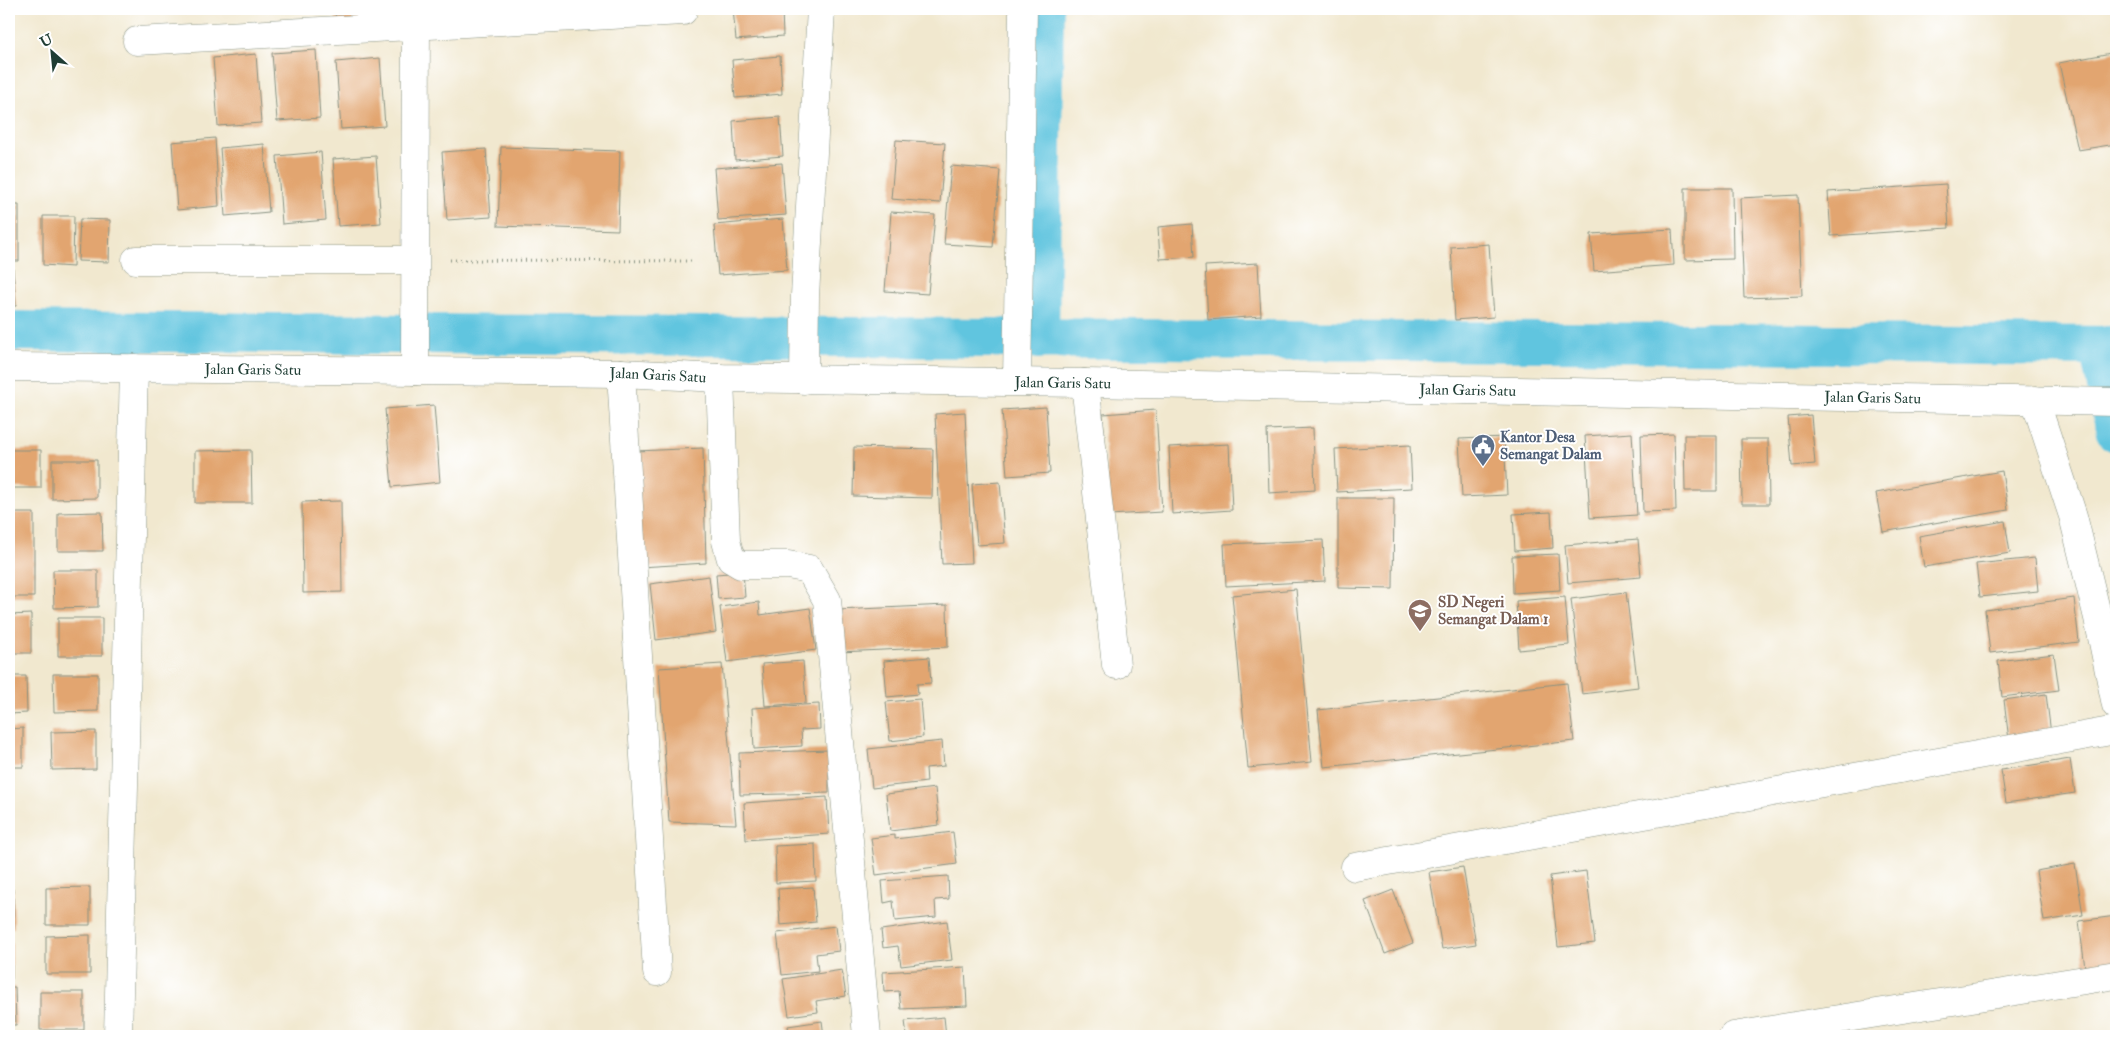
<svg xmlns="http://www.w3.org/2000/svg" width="2125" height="1045" font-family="'IM FELL Double Pica',serif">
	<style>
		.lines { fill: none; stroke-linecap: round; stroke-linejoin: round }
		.canal { stroke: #61c5df; stroke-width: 40 }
		.building { fill: #e2a56f }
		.street-casing { stroke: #889282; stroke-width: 29 }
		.secondary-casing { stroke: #889282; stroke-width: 29 }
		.path { stroke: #889282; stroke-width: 3; stroke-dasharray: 1 4; stroke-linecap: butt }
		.street { stroke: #fff; stroke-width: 28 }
		.secondary { stroke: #fff; stroke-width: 28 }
		.labels { text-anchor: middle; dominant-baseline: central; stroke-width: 4; stroke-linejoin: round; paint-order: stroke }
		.street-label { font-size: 15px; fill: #1f3d34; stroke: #fff }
		.service-label { font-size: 15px; font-weight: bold; fill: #4e5e75; stroke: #fff; text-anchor: start }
		.education-label { font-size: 15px; font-weight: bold; fill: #785e54; stroke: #fff; text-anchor: start }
	</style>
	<rect width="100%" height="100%" fill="#fff"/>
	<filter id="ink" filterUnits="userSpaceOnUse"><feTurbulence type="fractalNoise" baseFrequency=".02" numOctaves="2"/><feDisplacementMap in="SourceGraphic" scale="10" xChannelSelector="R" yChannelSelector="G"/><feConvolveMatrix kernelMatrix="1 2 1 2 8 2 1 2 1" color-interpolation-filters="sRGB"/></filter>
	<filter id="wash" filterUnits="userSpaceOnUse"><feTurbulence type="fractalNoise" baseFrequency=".0096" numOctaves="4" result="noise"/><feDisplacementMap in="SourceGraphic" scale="20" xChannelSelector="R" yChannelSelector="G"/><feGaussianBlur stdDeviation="1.12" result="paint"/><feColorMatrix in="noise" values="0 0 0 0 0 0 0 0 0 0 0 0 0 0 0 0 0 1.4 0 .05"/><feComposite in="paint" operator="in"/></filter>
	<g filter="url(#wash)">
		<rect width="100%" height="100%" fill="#f1e8cf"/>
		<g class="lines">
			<path class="canal" d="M 9,331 L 2116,346
				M 1039,339 L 1044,9
				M 2099,346 L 2116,432"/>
		</g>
		<g id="blocks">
			<path class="building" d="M 335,9 L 378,9 L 379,21 L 336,24 Z
				M 733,9 L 782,9 L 783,36 L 736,40 Z
				M 316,50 L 320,118 L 277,121 L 272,53 Z
				M 2116,52 L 2116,144 L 2078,150 L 2059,63 Z
				M 256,54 L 261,123 L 218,126 L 213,58 Z
				M 780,56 L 782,94 L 735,98 L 732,60 Z
				M 380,58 L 385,126 L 341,129 L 336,62 Z
				M 780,117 L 783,156 L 735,160 L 733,121 Z
				M 215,138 L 219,206 L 177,210 L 172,142 Z
				M 896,140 L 945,143 L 940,203 L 891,199 Z
				M 264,144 L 269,212 L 225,216 L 220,148 Z
				M 501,147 L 620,151 L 618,230 L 498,226 Z
				M 486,149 L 491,217 L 447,220 L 442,152 Z
				M 321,152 L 326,220 L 282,224 L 277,156 Z
				M 376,156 L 381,223 L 338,226 L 333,159 Z
				M 782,163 L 786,215 L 718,220 L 714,168 Z
				M 951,166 L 1000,170 L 993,247 L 944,244 Z
				M 1946,184 L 1949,228 L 1831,236 L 1828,192 Z
				M 1685,188 L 1732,188 L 1733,259 L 1685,260 Z
				M 1798,195 L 1802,296 L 1744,298 L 1740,198 Z
				M 9,205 L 19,205 L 19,261 L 9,261 Z
				M 891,212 L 935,215 L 928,294 L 885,291 Z
				M 43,216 L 74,216 L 73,267 L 43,265 Z
				M 80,219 L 110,220 L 109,262 L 78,261 Z
				M 783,219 L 787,270 L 718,275 L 714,225 Z
				M 1192,224 L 1194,257 L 1160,259 L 1158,227 Z
				M 1672,229 L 1674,265 L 1594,271 L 1591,234 Z
				M 1489,244 L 1494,317 L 1455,320 L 1451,247 Z
				M 1258,263 L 1261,316 L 1208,320 L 1205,266 Z
				M 9,269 L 13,269 L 16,306 L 9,307 Z
				M 434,405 L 440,482 L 392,487 L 385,409 Z
				M 1046,407 L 1050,473 L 1007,476 L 1002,410 Z
				M 1156,410 L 1162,512 L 1109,515 L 1103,414 Z
				M 965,412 L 972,563 L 942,564 L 935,414 Z
				M 1811,415 L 1815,464 L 1792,466 L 1788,417 Z
				M 1313,428 L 1315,490 L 1269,493 L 1267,430 Z
				M 1632,433 L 1637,515 L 1590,518 L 1585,436 Z
				M 1674,434 L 1676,511 L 1643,512 L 1641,435 Z
				M 1684,435 L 1717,435 L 1717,491 L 1685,491 Z
				M 1504,437 L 1507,495 L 1462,497 L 1459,439 Z
				M 1741,439 L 1768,439 L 1769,504 L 1742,504 Z
				M 1229,444 L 1232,510 L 1172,514 L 1169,447 Z
				M 1410,445 L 1412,488 L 1337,492 L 1335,449 Z
				M 854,447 L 933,449 L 932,498 L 853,496 Z
				M 703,448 L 706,563 L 640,567 L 637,451 Z
				M 9,450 L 41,450 L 41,488 L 9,488 Z
				M 251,450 L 252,503 L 195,503 L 195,451 Z
				M 52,460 L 97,460 L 97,498 L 52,499 Z
				M 2002,471 L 2008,510 L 1883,532 L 1876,493 Z
				M 1000,482 L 1005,543 L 977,545 L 972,484 Z
				M 1338,498 L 1394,498 L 1393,589 L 1338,588 Z
				M 341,501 L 342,592 L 303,593 L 302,502 Z
				M 102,512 L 103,551 L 58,551 L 58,513 Z
				M 1551,512 L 1553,548 L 1515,551 L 1513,514 Z
				M 9,513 L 34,513 L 34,597 L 9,597 Z
				M 2005,521 L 2010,553 L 1924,567 L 1919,536 Z
				M 1638,539 L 1641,577 L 1568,583 L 1565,545 Z
				M 1323,540 L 1325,581 L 1226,586 L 1224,544 Z
				M 1558,554 L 1560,590 L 1513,593 L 1512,556 Z
				M 2035,558 L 2038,591 L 1980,597 L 1976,564 Z
				M 53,570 L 98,570 L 98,607 L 54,608 Z
				M 743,572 L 745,597 L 718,599 L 716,574 Z
				M 709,576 L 716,632 L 656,640 L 650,584 Z
				M 1296,589 L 1312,762 L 1248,768 L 1232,595 Z
				M 1626,592 L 1638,687 L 1582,694 L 1571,599 Z
				M 1565,597 L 1569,645 L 1519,650 L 1516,601 Z
				M 2074,598 L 2079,642 L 1990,653 L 1985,610 Z
				M 759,602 L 760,615 L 810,608 L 816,650 L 727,662 L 720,607 Z
				M 947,605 L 948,647 L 840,652 L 838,610 Z
				M 31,614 L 31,653 L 9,653 L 9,615 Z
				M 58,618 L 102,618 L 102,656 L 58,656 Z
				M 2054,654 L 2059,690 L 2002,697 L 1998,661 Z
				M 929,657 L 931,683 L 917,684 L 918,694 L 887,697 L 884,661 Z
				M 803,661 L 806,703 L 765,706 L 762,664 Z
				M 722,664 L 736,824 L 669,822 L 659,668 Z
				M 53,674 L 98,674 L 98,711 L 54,712 Z
				M 9,676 L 26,676 L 27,713 L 9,714 Z
				M 1567,683 L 1574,741 L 1324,767 L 1318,710 Z
				M 2046,694 L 2051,734 L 2009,740 L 2004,700 Z
				M 920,699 L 923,737 L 890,741 L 886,702 Z
				M 819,704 L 820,729 L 801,730 L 802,746 L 754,749 L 752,708 Z
				M 23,728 L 23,767 L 9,767 L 9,729 Z
				M 96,731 L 96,769 L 52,770 L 51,732 Z
				M 942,741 L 944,766 L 926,768 L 927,782 L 872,788 L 868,749 Z
				M 829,750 L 829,793 L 740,795 L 739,753 Z
				M 2070,759 L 2075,793 L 2006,803 L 2001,770 Z
				M 935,788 L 939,825 L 890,831 L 886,794 Z
				M 827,797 L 829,834 L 746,840 L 744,803 Z
				M 953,832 L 957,864 L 876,875 L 871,838 L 895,835 L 895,839 Z
				M 815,844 L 816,881 L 776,883 L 775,846 Z
				M 2075,864 L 2083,915 L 2044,921 L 2036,871 Z
				M 1463,867 L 1476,944 L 1442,949 L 1429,872 Z
				M 1586,871 L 1595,943 L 1558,947 L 1550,876 Z
				M 948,876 L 949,899 L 935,900 L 936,917 L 895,921 L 893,901 L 884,903 L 882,881 Z
				M 90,887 L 90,925 L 46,925 L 46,888 Z
				M 813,887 L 816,922 L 780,925 L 778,889 Z
				M 13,889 L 14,928 L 9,928 L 9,890 Z
				M 1393,890 L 1413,943 L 1385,954 L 1365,901 Z
				M 2116,916 L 2116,963 L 2085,968 L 2079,921 Z
				M 947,921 L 952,960 L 901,966 L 898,946 L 883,948 L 881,930 Z
				M 836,926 L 839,951 L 816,954 L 818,971 L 782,975 L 777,933 Z
				M 90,935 L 90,974 L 46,974 L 46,936 Z
				M 9,941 L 12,941 L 12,979 L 9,979 Z
				M 965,967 L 967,1006 L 901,1009 L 899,991 L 884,992 L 883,972 Z
				M 842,970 L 846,996 L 816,1001 L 818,1012 L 789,1016 L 783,979 Z
				M 9,987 L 15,987 L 16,1025 L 9,1025 Z
				M 40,992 L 84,992 L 84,1030 L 40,1030 Z
				M 944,1017 L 946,1036 L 907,1036 L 905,1021 Z
				M 822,1021 L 824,1036 L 790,1036 L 788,1026 Z"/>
		</g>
	</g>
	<g filter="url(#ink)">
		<use href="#blocks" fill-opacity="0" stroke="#889282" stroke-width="1"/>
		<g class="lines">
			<defs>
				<path id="street" d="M 137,41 L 683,11
					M 136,260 L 414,260
					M 415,371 L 416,9
					M 621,373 L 657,972
					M 720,378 L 726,541 L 731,559 L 741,565 L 788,565 L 809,569 L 827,600 L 867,1036
					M 804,380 L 805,296 L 821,9
					M 1017,381 L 1023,9
					M 1085,383 L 1116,665
					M 2035,400 L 2073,516 L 2098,618 L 2116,705
					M 1355,867 L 2116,730
					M 118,1036 L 134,368
					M 1733,1036 L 2116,975"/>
				<g id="secondary">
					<path id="s1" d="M 9,367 L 621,373 L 720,378 L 1085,383 L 2116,402"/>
				</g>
			</defs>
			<use href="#street" class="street-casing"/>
			<use href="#secondary" class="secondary-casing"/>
			<path class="path" d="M 450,260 L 695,261"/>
			<use href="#street" class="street"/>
			<use href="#secondary" class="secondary"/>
		</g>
	</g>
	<defs>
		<symbol id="civic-pin" viewBox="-11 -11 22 30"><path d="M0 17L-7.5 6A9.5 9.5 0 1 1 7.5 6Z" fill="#5c6f8a" stroke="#fff"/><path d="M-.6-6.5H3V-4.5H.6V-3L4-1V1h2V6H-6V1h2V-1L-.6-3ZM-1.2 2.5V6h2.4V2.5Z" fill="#fff"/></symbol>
		<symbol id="school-pin" viewBox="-11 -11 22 30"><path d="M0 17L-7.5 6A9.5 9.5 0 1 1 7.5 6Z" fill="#8d6e63" stroke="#fff"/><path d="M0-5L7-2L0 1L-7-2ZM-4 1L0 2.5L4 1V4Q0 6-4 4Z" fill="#fff"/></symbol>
	</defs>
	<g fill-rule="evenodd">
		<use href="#civic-pin" x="1469" y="432" width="28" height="38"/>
		<use href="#school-pin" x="1406" y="597" width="28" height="38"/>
	</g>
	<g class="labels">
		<g class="street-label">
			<text stroke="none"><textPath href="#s1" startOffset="244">Jalan Garis Satu</textPath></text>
			<text stroke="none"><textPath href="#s1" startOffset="649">Jalan Garis Satu</textPath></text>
			<text stroke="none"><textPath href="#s1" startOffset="1054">Jalan Garis Satu</textPath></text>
			<text stroke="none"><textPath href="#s1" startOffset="1459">Jalan Garis Satu</textPath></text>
			<text stroke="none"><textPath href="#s1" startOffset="1864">Jalan Garis Satu</textPath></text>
		</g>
		<g class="service-label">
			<text x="1500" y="437">Kantor Desa<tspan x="1500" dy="17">Semangat Dalam</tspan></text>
		</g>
		<g class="education-label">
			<text x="1438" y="602">SD Negeri<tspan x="1438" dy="17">Semangat Dalam 1</tspan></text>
		</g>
	</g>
	<rect width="2125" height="1045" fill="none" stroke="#fff" stroke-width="30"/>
	<g transform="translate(52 52) rotate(333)" stroke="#ffffff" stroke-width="4" paint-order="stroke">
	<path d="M0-4L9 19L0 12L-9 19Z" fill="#1f3d34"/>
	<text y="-8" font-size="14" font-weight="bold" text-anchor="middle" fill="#1f3d34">U</text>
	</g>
</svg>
